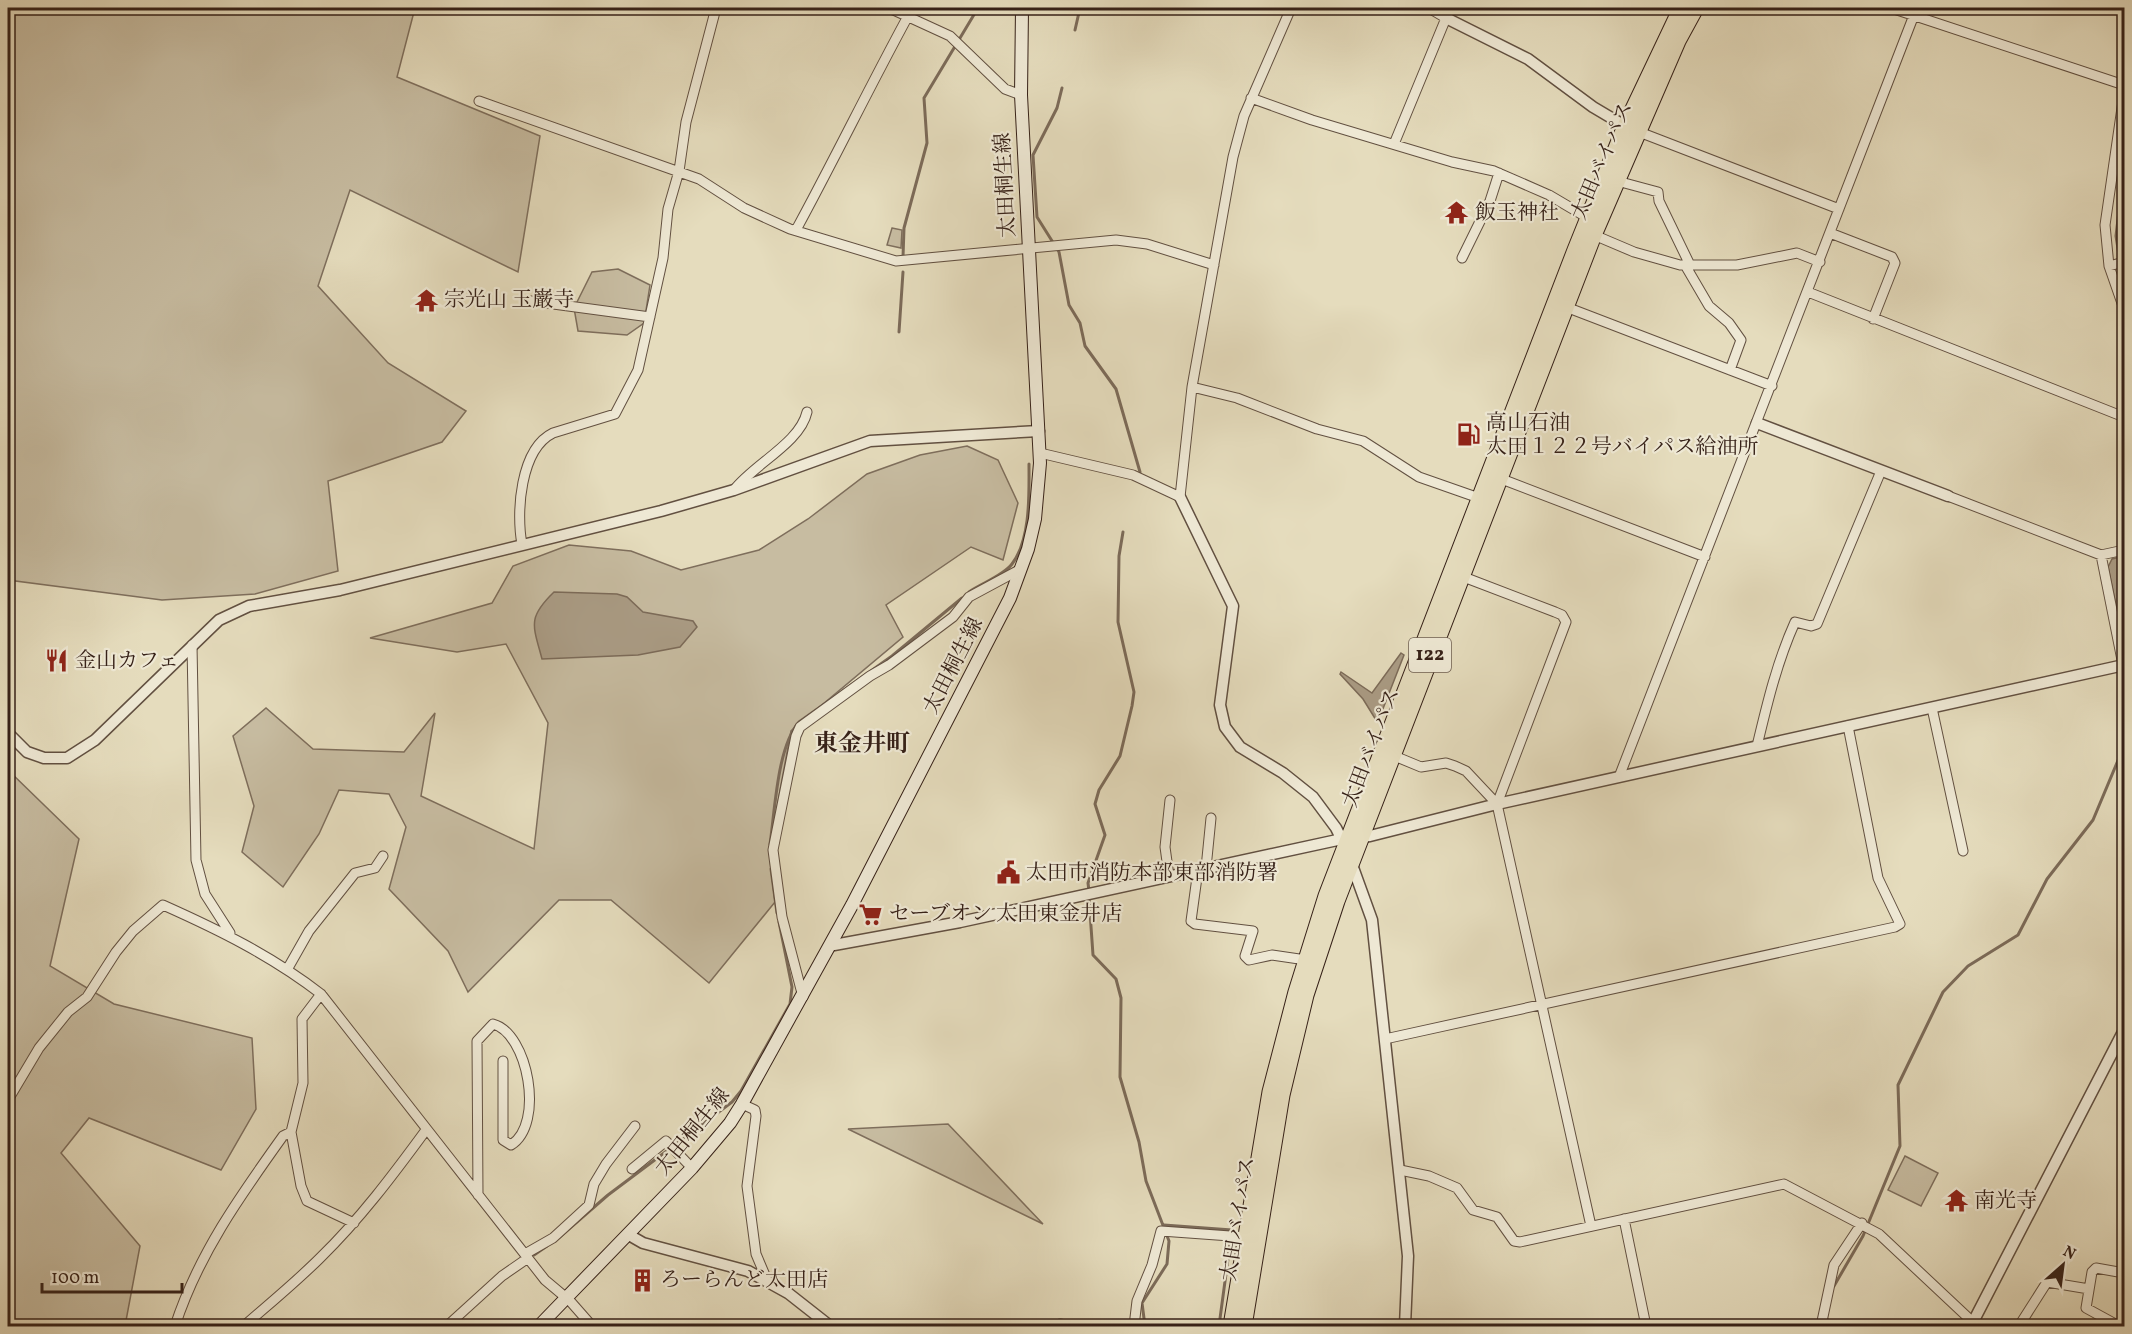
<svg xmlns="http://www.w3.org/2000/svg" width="2132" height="1334" font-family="Vollkorn,'Noto Serif JP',serif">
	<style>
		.green { fill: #c7bca1; stroke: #7e6e5c; stroke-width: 1.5 }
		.water { fill: #aa9c85; stroke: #7c6b59; stroke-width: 1.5 }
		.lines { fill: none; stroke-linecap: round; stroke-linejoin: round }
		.stream { stroke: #7c6b59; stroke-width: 3 }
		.minor-casing { stroke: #625041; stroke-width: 11 }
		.tertiary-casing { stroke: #625041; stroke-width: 13 }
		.secondary-casing { stroke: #362118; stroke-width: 14 }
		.trunk-casing { stroke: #362118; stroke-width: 17 }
		.minor { stroke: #eee8d4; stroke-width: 9 }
		.tertiary { stroke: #eee8d4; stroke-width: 10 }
		.secondary { stroke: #eee8d4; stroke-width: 12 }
		.trunk { stroke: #e5dcbd; stroke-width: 15 }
		.labels { text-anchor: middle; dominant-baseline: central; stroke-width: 4.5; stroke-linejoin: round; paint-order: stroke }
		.shield { fill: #eee8d4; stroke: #6d5d50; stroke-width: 1.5 }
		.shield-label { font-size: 20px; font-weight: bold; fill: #362118 }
		.street-label { font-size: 21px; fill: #362118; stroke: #eee8d4 }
		.poi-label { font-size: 21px; fill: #362118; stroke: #eee8d4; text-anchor: start }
		.quarter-label { font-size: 24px; font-weight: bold; fill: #362118; stroke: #eee8d4 }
	</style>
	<rect width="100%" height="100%" fill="#e5dcbd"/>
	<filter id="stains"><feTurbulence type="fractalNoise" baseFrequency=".00333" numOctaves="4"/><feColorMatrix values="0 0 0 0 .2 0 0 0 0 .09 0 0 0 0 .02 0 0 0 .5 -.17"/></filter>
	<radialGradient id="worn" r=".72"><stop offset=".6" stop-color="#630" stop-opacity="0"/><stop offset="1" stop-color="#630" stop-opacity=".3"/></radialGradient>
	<path class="green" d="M 8,8 L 415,8 L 397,77 L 540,136 L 518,272 L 350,190 L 318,286 L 388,363 L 466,411 L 442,442 L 328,481 L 338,571 L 255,594 L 162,600 L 8,580 Z
		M 892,228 L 902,230 L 901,248 L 887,245 Z
		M 618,269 L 650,285 L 644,323 L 627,335 L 578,331 L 574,308 L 592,272 Z
		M 967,446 L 998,460 L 1018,503 L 1003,560 L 971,547 L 886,605 L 903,637 L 791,731 L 769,850 L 775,902 L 709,983 L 611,900 L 559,900 L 468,992 L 448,951 L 389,889 L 406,827 L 389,794 L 339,790 L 319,834 L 283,887 L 242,852 L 254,806 L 233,736 L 266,708 L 313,749 L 404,752 L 435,713 L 421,796 L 534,849 L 548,723 L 506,644 L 457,652 L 370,638 L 492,603 L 513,566 L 569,545 L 631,551 L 681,570 L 759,550 L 808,519 L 867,474 L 920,455 Z
		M 8,770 L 79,839 L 50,966 L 114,1004 L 252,1038 L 256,1109 L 221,1170 L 89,1118 L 61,1153 L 140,1246 L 125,1326 L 8,1326 Z
		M 948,1124 L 1043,1224 L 848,1129 Z
		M 1905,1156 L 1938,1173 L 1921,1206 L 1888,1190 Z"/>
	<path class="water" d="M 2124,556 L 2124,645 L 2108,567 L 2112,559 Z
		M 554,592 L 617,594 L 627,597 L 643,612 L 693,621 L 697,627 L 680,647 L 638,655 L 542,659 C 533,625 527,618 554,592 Z
		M 1401,653 L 1404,655 L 1379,719 L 1376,720 L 1363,699 L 1340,674 L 1341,672 L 1372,693 Z"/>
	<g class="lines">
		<path class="stream" d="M 1075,30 L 1080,8
			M 1062,88 L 1057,108 L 1033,155 L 1037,217 L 1059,252 L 1069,305 L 1080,323 L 1085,346 L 1116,389 L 1140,472
			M 2124,169 L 2116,236 L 2124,286
			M 903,257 L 904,228 L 927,143 L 924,98 L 978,8
			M 899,332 L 903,272
			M 969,592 C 982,583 1003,576 1012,564 C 1031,539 1029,493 1029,464
			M 770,844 C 775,811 777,747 799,722 L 892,656 L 962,598
			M 771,869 L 777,913
			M 1089,891 L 1088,883 L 1105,835 L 1095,804 L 1099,790 L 1120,756 L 1132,706 L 1134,692 L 1118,622 L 1119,556 L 1123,532
			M 1089,898 L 1093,955 L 1116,979 L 1121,998 L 1120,1077 L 1139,1142 L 1146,1181 L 1169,1241 L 1167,1264 L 1142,1303 L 1145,1326
			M 1164,1225 L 1232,1230
			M 555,1241 L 608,1195 L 732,1102 L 741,1091 L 790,1004 L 792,987 L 779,922
			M 534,1255 L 547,1246
			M 1834,1286 L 1863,1236 L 1900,1146 L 1898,1085 L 1943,992 L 1968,966 L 2018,935 L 2047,879 L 2093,820 L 2119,758 L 2124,751
			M 459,1320 L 461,1326
			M 1219,1326 L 1230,1244
			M 1826,1326 L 1827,1319"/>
		<defs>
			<path id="minor" d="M 889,8 L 950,36 L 1005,89 L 1021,95
				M 1891,8 L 2124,85
				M 2124,94 L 2105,225 L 2109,266 L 2124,309
				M 1251,98 L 1312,120 L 1452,162 L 1494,171 L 1549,195 L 1588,218
				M 479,101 L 699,179 L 744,208 L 790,229 L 896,261 L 1116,240 L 1147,244 L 1214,265
				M 1634,130 L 1839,209
				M 1394,144 L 1446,18 L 1429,8
				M 1617,181 L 1658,192 L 1659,201 L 1690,265
				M 796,230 C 834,160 869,88 907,18
				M 1830,233 L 1892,257 L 1895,263 L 1873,319
				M 1594,235 L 1634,252 L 1680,265 L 1737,265 L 1797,253 L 1820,262
				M 1462,258 L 1490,201 L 1499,173
				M 1685,265 L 1709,306 L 1729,323 L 1741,340 L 1730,370
				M 2109,266 L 2124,262
				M 1808,292 L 2124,417
				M 531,301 L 650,317
				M 1566,307 L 1772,386
				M 1192,387 L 1237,398 L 1317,429 L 1363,441 L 1419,477 L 1479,498
				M 1040,453 L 1133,475 L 1180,497 L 1192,387 L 1233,157 L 1244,116 L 1291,8
				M 1499,478 L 1705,557
				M 734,490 C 754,464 800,443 807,412
				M 1948,496 L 2101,555 L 2124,550
				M 522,544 C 516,513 520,449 553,433 L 615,414 L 638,370 L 663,258 L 668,209 L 679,171 L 686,122 L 716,8
				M 2101,555 L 2123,665
				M 1461,576 L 1555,612 L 1562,615 L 1566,622 L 1497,804
				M 192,645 L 196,860 L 205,894 L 230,933
				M 1932,708 L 1963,851
				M 1757,746 C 1767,704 1777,662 1795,622 L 1811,626 L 1817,624 L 1881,471
				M 1392,755 L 1421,767 L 1446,763 L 1455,766 L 1466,771 L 1497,804 L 1591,1226
				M 1619,777 L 1914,15
				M 1206,868 L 1211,818
				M 1198,870 L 1191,921 L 1195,924 L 1253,931 L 1245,956 L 1249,960 L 1272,955 L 1306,960
				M 1169,876 L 1165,847 L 1170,800
				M 288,968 L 309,931 L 355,873 L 375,868 L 383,856
				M 803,997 L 782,917 L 773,850 L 796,736 L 800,727 L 870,676 L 889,665 L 953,617 L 969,597 L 1021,569
				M 1385,1039 L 1895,927 L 1900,924 L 1878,878 L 1848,726
				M 8,1100 L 39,1048 L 68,1012 L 87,997 L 116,952 L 133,931 L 163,905 C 219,930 272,956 321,994 L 545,1280 L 570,1301 L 592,1326
				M 742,1104 L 755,1110 L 756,1116 L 747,1186 L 756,1254 L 767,1280
				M 291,1132 L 301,1186 L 307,1201 L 354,1223
				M 632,1169 L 666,1141 L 692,1168
				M 1400,1170 L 1429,1176 L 1457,1188 L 1473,1210 L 1497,1217 L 1514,1241 L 1520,1242 L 1784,1184 L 1879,1234 L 1977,1326
				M 478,1195 L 477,1041 L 493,1024 C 528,1033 545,1124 511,1145 L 503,1140 L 503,1061
				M 1624,1219 L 1646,1326
				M 525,1254 L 553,1238 L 589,1205 L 594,1184 L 606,1164 L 635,1126
				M 175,1326 C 198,1255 240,1196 283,1136 L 291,1132 L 303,1083 L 302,1019 L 321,994
				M 244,1326 C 269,1304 296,1282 320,1258 C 360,1219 393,1175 426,1130
				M 447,1326 L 502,1276 L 528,1258
				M 1059,1326 L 1060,1324 L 1071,1326
				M 1134,1326 L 1137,1301 L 1152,1265 L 1161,1231 L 1244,1237
				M 1821,1326 L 1834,1265 L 1862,1223
				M 2019,1326 L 2047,1282 L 2089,1289
				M 2119,1326 L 2086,1308 L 2092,1272 L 2096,1268 L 2124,1273"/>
			<path id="tertiary" d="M 1450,8 L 1446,18 L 1528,59 L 1593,107 L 1625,126
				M 1757,423 L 1948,496
				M 1180,497 L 1233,606 L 1220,705 L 1225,727 L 1240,747 L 1283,773 L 1313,797 L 1336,828 L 1344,844
				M 8,733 L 27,752 L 44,758 L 67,758 L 95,740 L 219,620 L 249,606 L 340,590 L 661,511 L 734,490 L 870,441 L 1039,431
				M 1351,862 L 1372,920 L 1408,1256 L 1405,1326
				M 834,945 L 960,922 L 1342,839 L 1370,836 L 1497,804 L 2124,665
				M 629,1235 L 643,1243 L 748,1271 L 788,1293 L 830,1326
				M 1971,1326 L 2124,1030"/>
			<path id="secondary" d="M 539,1326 L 692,1168 L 730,1123 L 742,1104 L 852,905 L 1010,598 L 1028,549 L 1035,519 L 1040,463 L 1021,95 L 1022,8"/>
			<path id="trunk" d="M 1231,1326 L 1270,1092 L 1296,992 L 1326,896 L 1575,250 L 1625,126 L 1681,8
				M 1244,1326 L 1282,1095 L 1306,995 L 1337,901 L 1594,235 L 1678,41 L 1696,8"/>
		</defs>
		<use href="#minor" class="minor-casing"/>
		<use href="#tertiary" class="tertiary-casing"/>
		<use href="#secondary" class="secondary-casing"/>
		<use href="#trunk" class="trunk-casing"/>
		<use href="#minor" class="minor"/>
		<use href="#tertiary" class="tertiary"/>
		<use href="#secondary" class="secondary"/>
		<use href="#trunk" class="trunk"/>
	</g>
	<defs>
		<symbol id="temple-bare" viewBox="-9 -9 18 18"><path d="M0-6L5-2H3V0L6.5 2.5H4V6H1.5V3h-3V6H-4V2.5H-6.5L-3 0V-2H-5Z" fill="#8f2418" stroke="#eee8d4" stroke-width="2.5" paint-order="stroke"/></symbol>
		<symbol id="fuel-bare" viewBox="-9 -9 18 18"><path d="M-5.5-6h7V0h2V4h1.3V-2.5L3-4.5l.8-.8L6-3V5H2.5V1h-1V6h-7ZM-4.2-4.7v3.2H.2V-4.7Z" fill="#8f2418" stroke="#eee8d4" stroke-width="2.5" paint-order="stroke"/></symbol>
		<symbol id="restaurant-bare" viewBox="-9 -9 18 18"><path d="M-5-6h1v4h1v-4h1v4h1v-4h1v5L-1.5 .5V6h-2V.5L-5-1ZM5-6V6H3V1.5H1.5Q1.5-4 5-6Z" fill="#8f2418" stroke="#eee8d4" stroke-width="2.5" paint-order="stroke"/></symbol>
		<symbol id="civic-bare" viewBox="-9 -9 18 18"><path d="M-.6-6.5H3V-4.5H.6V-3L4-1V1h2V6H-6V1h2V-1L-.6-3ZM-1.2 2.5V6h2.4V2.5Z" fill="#8f2418" stroke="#eee8d4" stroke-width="2.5" paint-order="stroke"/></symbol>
		<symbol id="supermarket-bare" viewBox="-9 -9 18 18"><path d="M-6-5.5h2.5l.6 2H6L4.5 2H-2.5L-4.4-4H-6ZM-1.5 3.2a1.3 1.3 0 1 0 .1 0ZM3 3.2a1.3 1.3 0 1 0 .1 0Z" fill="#8f2418" stroke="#eee8d4" stroke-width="2.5" paint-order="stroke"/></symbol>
		<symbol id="building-bare" viewBox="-9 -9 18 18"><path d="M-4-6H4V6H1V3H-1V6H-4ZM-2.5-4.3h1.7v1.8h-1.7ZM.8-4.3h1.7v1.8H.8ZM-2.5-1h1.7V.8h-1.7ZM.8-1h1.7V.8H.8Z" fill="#8f2418" stroke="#eee8d4" stroke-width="2.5" paint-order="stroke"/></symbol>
	</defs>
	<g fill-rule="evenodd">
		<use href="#temple-bare" x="1440" y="196" width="33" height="33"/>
		<use href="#temple-bare" x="410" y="284" width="33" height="33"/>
		<use href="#fuel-bare" x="1452" y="418" width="33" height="33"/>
		<use href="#restaurant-bare" x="40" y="644" width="33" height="33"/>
		<use href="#civic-bare" x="992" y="856" width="33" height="33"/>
		<use href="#supermarket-bare" x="854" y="898" width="33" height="33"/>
		<use href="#temple-bare" x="1940" y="1184" width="33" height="33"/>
		<use href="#building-bare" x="626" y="1264" width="33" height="33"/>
	</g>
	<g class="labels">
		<rect class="shield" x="1409" y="638" width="42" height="34" rx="4.5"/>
		<g class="shield-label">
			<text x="1430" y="655">122</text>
		</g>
		<g class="street-label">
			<text transform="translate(1603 161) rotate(-67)">太田バイパス</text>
			<text transform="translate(1006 185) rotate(-93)">太田桐生線</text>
			<text transform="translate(954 666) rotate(-63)">太田桐生線</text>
			<text transform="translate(1372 748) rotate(-69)">太田バイパス</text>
			<text transform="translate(693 1132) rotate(-51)">太田桐生線</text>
			<text transform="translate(1239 1219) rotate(-81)">太田バイパス</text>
		</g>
		<g class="poi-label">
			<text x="1475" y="213">飯玉神社</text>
			<text x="444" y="300">宗光山 玉巌寺</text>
			<text x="1486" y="423">高山石油<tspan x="1486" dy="24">太田１２２号バイパス給油所</tspan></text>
			<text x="75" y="661">金山カフェ</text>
			<text x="1026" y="873">太田市消防本部東部消防署</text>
			<text x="889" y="914">セーブオン 太田東金井店</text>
			<text x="1974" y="1201">南光寺</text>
			<text x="660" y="1280">ろーらんど太田店</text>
		</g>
		<g class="quarter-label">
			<text x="862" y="745">東金井町</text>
		</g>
	</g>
	<rect width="2132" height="1334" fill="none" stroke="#e5dcbd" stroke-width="30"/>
	<rect x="9" y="9" width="2114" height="1316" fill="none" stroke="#362118" stroke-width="3"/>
	<rect x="15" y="15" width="2102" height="1304" fill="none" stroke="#362118" stroke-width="1.5"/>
	<g transform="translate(2063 1265) rotate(28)" stroke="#eee8d4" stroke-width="4.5" paint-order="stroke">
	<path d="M0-4.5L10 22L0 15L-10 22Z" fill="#362118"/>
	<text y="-9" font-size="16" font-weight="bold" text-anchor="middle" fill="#362118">N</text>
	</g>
	<path d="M42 1283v9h140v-9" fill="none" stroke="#362118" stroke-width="3"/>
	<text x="51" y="1283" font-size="18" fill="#362118" stroke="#eee8d4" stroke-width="4.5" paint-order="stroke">100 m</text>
	<rect width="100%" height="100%" filter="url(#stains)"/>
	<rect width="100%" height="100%" fill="url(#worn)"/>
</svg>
